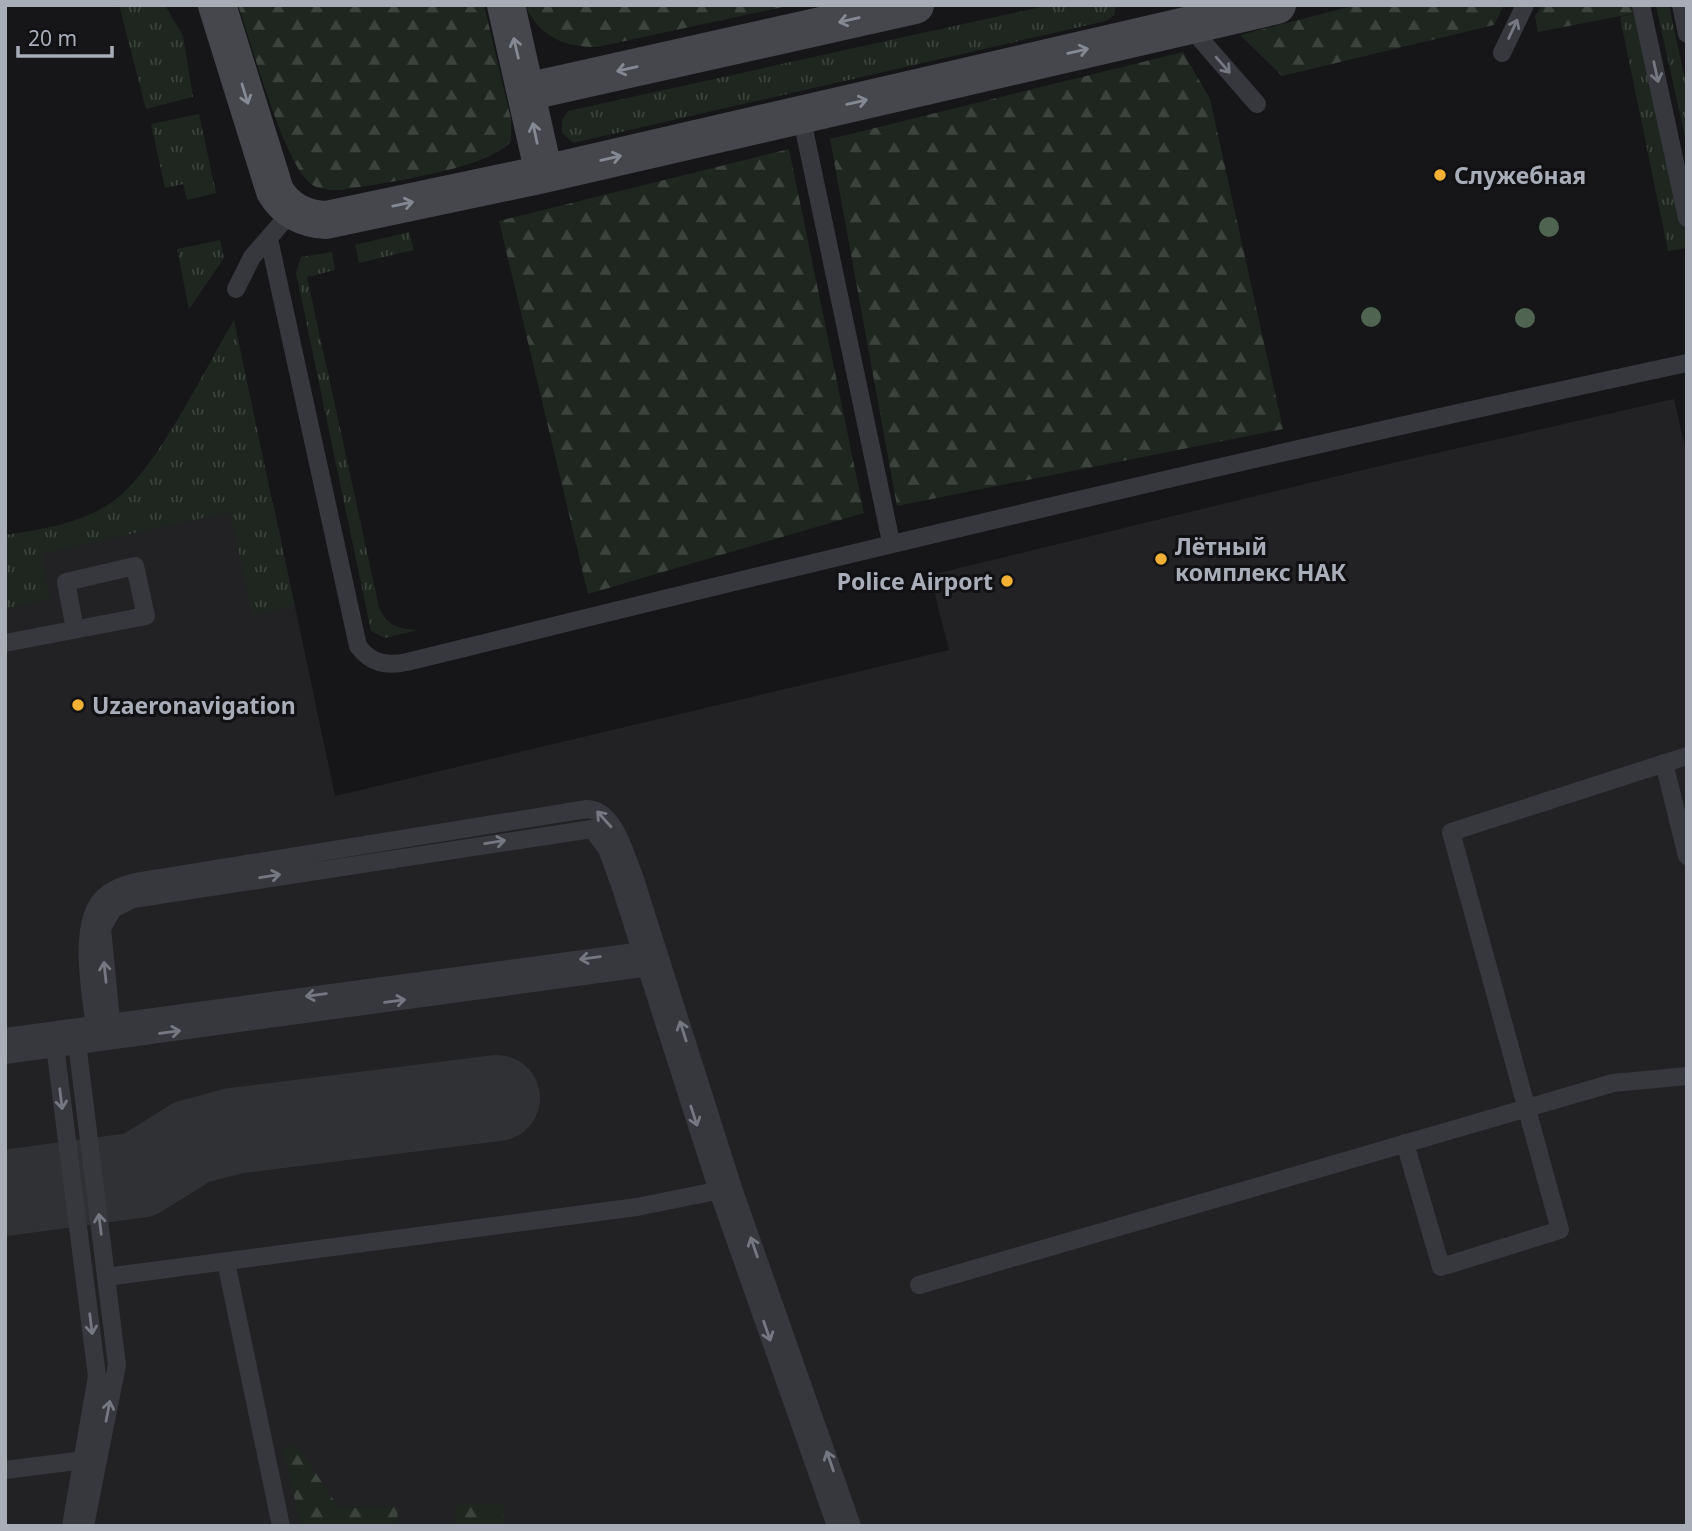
<svg xmlns="http://www.w3.org/2000/svg" width="1692" height="1531" font-family="'Noto Sans',sans-serif">
	<style>
		.built { fill: #222225 }
		.grass { fill: url(#grass-tufts) }
		.forest { fill: url(#forest-firs) }
		.lines { fill: none; stroke-linecap: round; stroke-linejoin: round }
		.taxiway { stroke: #303135; stroke-width: 86 }
		.lane { stroke: #37383d; stroke-width: 18 }
		.secondary { stroke: #45474d; stroke-width: 38 }
		.tree { fill: #506452 }
		.oneway { stroke: #858993 }
		.oneway2 { stroke: #757881 }
		.poi-dot { fill: #f2b134; stroke: #111113; stroke-width: 2.5 }
		.labels { text-anchor: middle; dominant-baseline: central; stroke-width: 6; stroke-linejoin: round; paint-order: stroke }
		.poi-label { font-size: 23px; font-weight: bold; fill: #a8adb8; stroke: #111113; text-anchor: start }
	</style>
	<defs>
		<pattern id="grass-tufts" width="24" height="20" patternUnits="userSpaceOnUse" patternTransform="scale(1.75)"><rect width="24" height="20" fill="#1e261f"/><path d="M3 7l-1-3M5 7V3M7 7l1-3M15 17l-1-3M17 17v-4M19 17l1-3" fill="none" stroke="#3c433d"/></pattern>
		<pattern id="forest-firs" width="22" height="20" patternUnits="userSpaceOnUse" patternTransform="scale(1.75)"><rect width="22" height="20" fill="#1e261f"/><path d="M5 1l3.5 6h-7zM16 11l3.5 6h-7z" fill="#3c433d"/></pattern>
	</defs>
	<rect width="100%" height="100%" fill="#161618"/>
	<path class="built" d="M 1674,399 L 1687,455 L 1687,1526 L 5,1526 L 5,609 L 49,599 L 40,554 L 273,502 L 335,796 L 949,650 L 930,575 L 1375,467 Z"/>
	<path class="grass" d="M 119,5 L 165,5 L 183,36 L 193,97 L 146,109 Z
		M 1050,5 L 1116,5 L 1114,15 L 1106,21 L 573,143 L 562,133 L 562,120 L 568,111 Z
		M 1669,5 L 1687,89 L 1687,146 L 1656,6 Z
		M 1641,12 L 1687,235 L 1687,248 L 1668,251 L 1620,17 Z
		M 199,114 L 216,193 L 187,200 L 183,184 L 165,188 L 151,124 Z
		M 409,232 L 414,250 L 359,263 L 355,245 Z
		M 220,240 L 224,258 L 189,309 L 177,249 Z
		M 332,252 L 335,270 L 307,277 L 379,607 C 387,626 398,629 418,630 L 385,638 L 371,631 L 296,273 L 301,257 Z
		M 234,320 L 294,605 L 253,616 L 230,512 L 41,554 L 50,599 L 5,609 L 5,535 C 43,529 80,524 112,502 C 156,472 205,368 234,320 Z"/>
	<path class="forest" d="M 238,5 L 484,5 L 511,119 L 511,141 C 491,169 379,184 342,190 C 331,190 319,190 311,184 C 284,164 251,42 238,5 Z
		M 525,5 L 792,5 L 597,47 C 563,47 540,37 525,5 Z
		M 1357,5 L 1504,5 L 1494,25 L 1282,76 L 1240,35 Z
		M 1542,5 L 1640,5 L 1641,12 L 1538,32 L 1535,16 Z
		M 1183,52 L 1210,99 L 1283,429 L 897,506 L 830,139 Z
		M 789,149 L 864,513 L 588,594 L 499,221 Z
		M 297,1445 L 339,1508 L 397,1507 L 398,1526 L 301,1526 L 283,1448 Z
		M 503,1504 L 504,1526 L 455,1526 L 455,1505 Z"/>
	<g class="lines">
		<path class="taxiway" d="M 5,1193 L 139,1175 L 192,1142 L 233,1131 L 497,1098"/>
		<path class="lane" d="M 1641,5 L 1687,218
			M 1681,5 L 1687,34
			M 1189,26 L 1257,104
			M 1502,53 L 1525,5
			M 801,115 L 891,542
			M 269,239 L 358,646 C 371,664 387,666 407,662 C 833,557 1258,455 1687,363
			M 236,289 L 252,257 L 293,210
			M 5,643 L 146,616 L 135,566 L 66,582 L 75,629
			M 1664,763 L 1687,856
			M 76,1035 L 117,1365 L 85,1526
			M 5,1037 L 650,950
			M 54,1038 L 97,1376 L 71,1526
			M 113,1040 L 102,928 L 113,909 L 133,899 L 592,829 L 607,849 L 621,888 L 718,1191 L 836,1526
			M 97,1042 C 93,1005 74,922 105,896 C 122,881 150,880 172,876 L 587,809 C 615,810 625,855 634,876 L 733,1188 L 852,1526
			M 5,1055 L 657,966
			M 1405,1143 L 1441,1267 L 1560,1230 L 1451,832 L 1687,756
			M 226,1262 L 281,1526
			M 106,1277 L 637,1207 L 726,1189
			M 919,1285 L 1613,1083 L 1687,1076
			M 5,1470 L 92,1459"/>
		<path class="secondary" d="M 217,5 L 275,191 C 286,210 305,219 326,220 L 544,174 L 1277,5
			M 506,5 L 544,174
			M 526,92 L 915,5"/>
	</g>
	<g class="tree">
		<circle cx="1549" cy="227" r="10"/>
		<circle cx="1371" cy="317" r="10"/>
		<circle cx="1525" cy="318" r="10"/>
	</g>
	<defs><path id="oneway-shaft" d="M-6 0H5M1.5-3L5.5 0L1.5 3" fill="none" stroke-width="1.6" stroke-linecap="round" stroke-linejoin="round" transform="scale(1.75)"/></defs>
	<g class="oneway">
		<use href="#oneway-shaft" transform="translate(849 20) rotate(167)"/>
		<use href="#oneway-shaft" transform="translate(516 48) rotate(-103)"/>
		<use href="#oneway-shaft" transform="translate(1078 51) rotate(-13)"/>
		<use href="#oneway-shaft" transform="translate(627 69) rotate(167)"/>
		<use href="#oneway-shaft" transform="translate(245 94) rotate(73)"/>
		<use href="#oneway-shaft" transform="translate(857 102) rotate(-13)"/>
		<use href="#oneway-shaft" transform="translate(535 133) rotate(-102)"/>
		<use href="#oneway-shaft" transform="translate(611 158) rotate(-13)"/>
		<use href="#oneway-shaft" transform="translate(403 204) rotate(-12)"/>
	</g>
	<g class="oneway2">
		<use href="#oneway-shaft" transform="translate(1513 29) rotate(-65)"/>
		<use href="#oneway-shaft" transform="translate(1223 65) rotate(49)"/>
		<use href="#oneway-shaft" transform="translate(1656 72) rotate(78)"/>
		<use href="#oneway-shaft" transform="translate(604 819) rotate(-132)"/>
		<use href="#oneway-shaft" transform="translate(495 842) rotate(-9)"/>
		<use href="#oneway-shaft" transform="translate(270 876) rotate(-9)"/>
		<use href="#oneway-shaft" transform="translate(590 958) rotate(172)"/>
		<use href="#oneway-shaft" transform="translate(105 972) rotate(-96)"/>
		<use href="#oneway-shaft" transform="translate(316 995) rotate(172)"/>
		<use href="#oneway-shaft" transform="translate(395 1001) rotate(-8)"/>
		<use href="#oneway-shaft" transform="translate(683 1031) rotate(-108)"/>
		<use href="#oneway-shaft" transform="translate(170 1032) rotate(-8)"/>
		<use href="#oneway-shaft" transform="translate(61 1099) rotate(83)"/>
		<use href="#oneway-shaft" transform="translate(694 1116) rotate(72)"/>
		<use href="#oneway-shaft" transform="translate(100 1224) rotate(-97)"/>
		<use href="#oneway-shaft" transform="translate(754 1247) rotate(-109)"/>
		<use href="#oneway-shaft" transform="translate(91 1324) rotate(83)"/>
		<use href="#oneway-shaft" transform="translate(767 1331) rotate(71)"/>
		<use href="#oneway-shaft" transform="translate(108 1411) rotate(-79)"/>
		<use href="#oneway-shaft" transform="translate(830 1461) rotate(-109)"/>
	</g>
	<g class="poi-dot">
		<circle cx="1440" cy="175" r="7"/>
		<circle cx="1161" cy="559" r="7"/>
		<circle cx="1007" cy="581" r="7"/>
		<circle cx="78" cy="705" r="7"/>
	</g>
	<g class="labels">
		<g class="poi-label">
			<text x="1454" y="175">Служебная</text>
			<text x="1175" y="546">Лётный<tspan x="1175" dy="26">комплекс НАК</tspan></text>
			<text x="993" y="581" text-anchor="end">Police Airport</text>
			<text x="92" y="705">Uzaeronavigation</text>
		</g>
	</g>
	<rect width="1692" height="1531" fill="none" stroke="#a8adb8" stroke-width="14"/>
	<path d="M18 46v10h94v-10" fill="none" stroke="#a8adb8" stroke-width="3.5"/>
	<text x="28" y="46" font-size="21" fill="#a8adb8" stroke="#111113" stroke-width="5" paint-order="stroke">20 m</text>
</svg>
